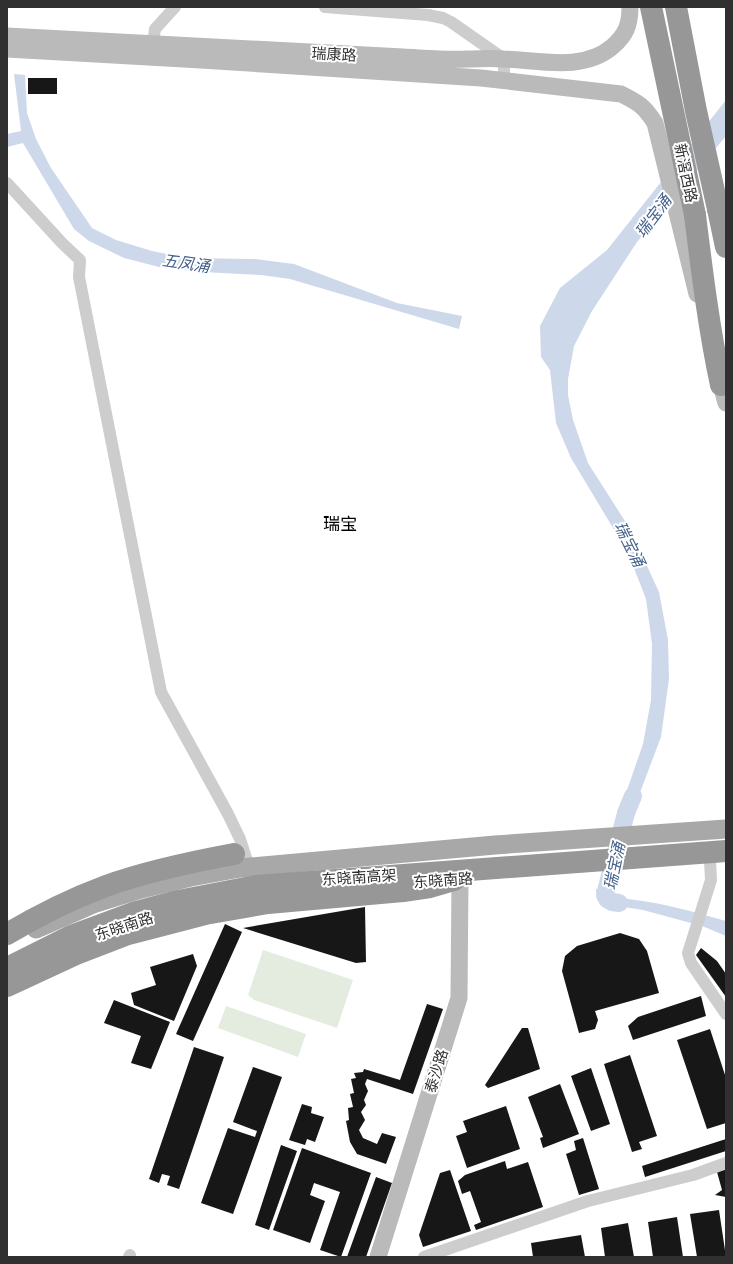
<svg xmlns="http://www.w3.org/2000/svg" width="733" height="1264" font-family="Mulish,'Noto Sans SC',sans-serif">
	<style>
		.green { fill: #e4ecdf }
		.water { fill: #cdd9ea }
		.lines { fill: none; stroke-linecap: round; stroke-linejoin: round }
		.river { stroke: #cdd9ea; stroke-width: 18 }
		.building { fill: #171717 }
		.street { stroke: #cdcdcd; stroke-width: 12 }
		.secondary { stroke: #bababa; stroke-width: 17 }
		.primary { stroke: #a8a8a8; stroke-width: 19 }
		.highway { stroke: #979797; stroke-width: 22 }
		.highway-bridge { stroke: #979797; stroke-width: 22 }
		.labels { text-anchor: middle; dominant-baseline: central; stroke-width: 4; stroke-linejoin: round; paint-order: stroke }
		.street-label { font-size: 15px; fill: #303030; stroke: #fff }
		.water-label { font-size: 16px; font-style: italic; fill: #44628c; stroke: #fff }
		.quarter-label { font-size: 17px; fill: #000; stroke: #fff }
	</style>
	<rect width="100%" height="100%" fill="#fff"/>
	<path class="green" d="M 263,950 L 353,980 L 337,1028 L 254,1000 L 248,995 Z
		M 226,1006 L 306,1034 L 298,1057 L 218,1028 Z"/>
	<path class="water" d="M 14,74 L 25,75 L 27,113 L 36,139 L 51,168 L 92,228 L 116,240 L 152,251 L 187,258 L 255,259 L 294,264 L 397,303 L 462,316 L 459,329 L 290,279 L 261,275 L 203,272 L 163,268 L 124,258 L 89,241 L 74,229 L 23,143 L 7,147 L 7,134 L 21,131 Z
		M 726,100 L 726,136 L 637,242 L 592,311 L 574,346 L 568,379 L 568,395 L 573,420 L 588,463 L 630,529 L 659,592 L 668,640 L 669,679 L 661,737 L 630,819 L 617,819 L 643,744 L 651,700 L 652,644 L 646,599 L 628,553 L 571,458 L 556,423 L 550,370 L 541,357 L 540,326 L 560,288 L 607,250 Z
		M 612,888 L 613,898 C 654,900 687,910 726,921 L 726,936 L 702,926 L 643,910 L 605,904 L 597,899 L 596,889 Z"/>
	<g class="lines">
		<path class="river" d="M 619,903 L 612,902 L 607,899 L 605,895 L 626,813 L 633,796"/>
	</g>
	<path class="building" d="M 28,78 L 57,78 L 57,94 L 28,94 Z
		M 365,907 L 366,962 L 356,963 L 243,928 Z
		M 225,924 L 242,932 L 193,1041 L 176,1034 Z
		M 620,933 L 639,939 L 647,951 L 659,993 L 595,1011 L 598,1020 L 595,1029 L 579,1033 L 562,971 L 565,956 L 577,946 Z
		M 701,948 L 717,961 L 726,974 L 726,997 L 696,955 Z
		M 193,954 L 197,966 L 174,1021 L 134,1005 L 131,993 L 156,985 L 150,967 Z
		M 701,996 L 706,1016 L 633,1040 L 628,1026 L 638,1017 Z
		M 114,1000 L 170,1022 L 151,1069 L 131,1063 L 141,1036 L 104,1023 Z
		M 427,1004 L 443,1009 L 413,1094 L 367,1079 L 365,1084 L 368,1091 L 364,1100 L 366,1105 L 361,1112 L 365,1120 L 359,1130 L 363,1138 L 377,1144 L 382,1133 L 396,1137 L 386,1164 L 357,1154 L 350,1142 L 346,1121 L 349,1120 L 348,1108 L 353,1107 L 350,1094 L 354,1093 L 351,1079 L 356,1078 L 354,1073 L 363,1072 L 364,1069 L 400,1080 Z
		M 522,1028 L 528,1028 L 540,1069 L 488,1088 L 485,1085 Z
		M 710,1029 L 726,1078 L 726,1123 L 707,1129 L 677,1040 Z
		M 194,1047 L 224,1057 L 179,1189 L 167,1185 L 170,1176 L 162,1174 L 159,1183 L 149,1179 Z
		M 630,1055 L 657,1136 L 639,1142 L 642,1149 L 632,1152 L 604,1064 Z
		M 253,1067 L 282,1077 L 233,1214 L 201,1203 L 228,1128 L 255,1137 L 257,1131 L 233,1122 Z
		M 591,1068 L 610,1124 L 591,1131 L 571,1076 Z
		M 560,1084 L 579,1134 L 543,1148 L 540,1138 L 543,1137 L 528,1097 Z
		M 302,1104 L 312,1107 L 311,1113 L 324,1117 L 315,1142 L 307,1139 L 305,1145 L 289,1140 Z
		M 506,1106 L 520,1149 L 467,1168 L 456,1136 L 467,1132 L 463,1121 Z
		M 583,1138 L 599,1189 L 579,1195 L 566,1154 L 576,1150 L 574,1141 Z
		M 726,1139 L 726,1151 L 645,1177 L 642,1166 Z
		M 281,1145 L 297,1151 L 269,1230 L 255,1225 Z
		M 302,1148 L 371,1173 L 341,1257 L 320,1250 L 340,1192 L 314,1183 L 310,1195 L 325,1201 L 310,1243 L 273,1230 Z
		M 505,1161 L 507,1169 L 528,1162 L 543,1207 L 476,1230 L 474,1225 L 481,1222 L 470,1191 L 462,1194 L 458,1181 L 465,1175 Z
		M 726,1169 L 726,1197 L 715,1195 L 722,1190 L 717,1172 Z
		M 450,1170 L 471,1231 L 423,1247 L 419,1235 L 440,1173 Z
		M 376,1177 L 392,1183 L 366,1257 L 347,1257 Z
		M 719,1210 L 726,1257 L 697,1257 L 690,1214 Z
		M 677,1217 L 683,1257 L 653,1257 L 648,1222 Z
		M 628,1223 L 634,1257 L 605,1257 L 601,1228 Z
		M 581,1235 L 585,1257 L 533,1257 L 531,1243 Z"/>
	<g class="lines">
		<path class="street" d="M 325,7 L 428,15 L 443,18 L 451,22 L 504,59 L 504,81
			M 152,50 L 155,29 L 175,7
			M 7,183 L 62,243 L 80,260 L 79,277 L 161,692 L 228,814 L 240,839 L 249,867
			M 710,861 L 711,880 L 688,953 L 691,963 L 726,1014
			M 129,1257 L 130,1255
			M 424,1257 L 588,1201 L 693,1175 L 726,1163"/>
		<path class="secondary" d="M 7,36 L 403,57 C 424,58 445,60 467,59 C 479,59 491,58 503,59 C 539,60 582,72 612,47 C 626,35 630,25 630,7
			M 7,49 L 201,60 L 481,78 L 621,94 C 639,103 644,106 655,123 L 697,294
			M 718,374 L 726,403
			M 378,1257 L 459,998 L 460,879"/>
		<path class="primary" d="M 36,929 L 93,904 L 141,889 L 191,877 L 240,868 L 495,845 L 726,829"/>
		<path class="highway" d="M 718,209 L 726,247
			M 695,215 C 702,272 709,329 721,385
			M 7,934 C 39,915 71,899 106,886 C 147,871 191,862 234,854
			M 7,968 L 71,936 L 133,913 L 178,901 L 256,886 L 726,851
			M 7,986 L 76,954 L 128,934 L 205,914 L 268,903 L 403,891 L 430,887 L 454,880"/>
		<path class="highway-bridge" d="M 651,7 L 695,215
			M 676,7 L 696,111 L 718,209"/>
	</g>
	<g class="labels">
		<g class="street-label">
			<text transform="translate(334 54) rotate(3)">瑞康路</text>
			<text transform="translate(686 173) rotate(78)">新滘西路</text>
			<text transform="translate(359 877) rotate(-4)">东晓南高架</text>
			<text transform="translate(443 880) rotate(-4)">东晓南路</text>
			<text transform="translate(124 926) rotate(-18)">东晓南路</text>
			<text transform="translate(436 1071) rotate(-73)">泰沙路</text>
		</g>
		<g class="water-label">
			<text transform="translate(653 216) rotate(-53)">瑞宝涌</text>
			<text transform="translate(186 263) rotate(8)">五凤涌</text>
			<text transform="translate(630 544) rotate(64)">瑞宝涌</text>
			<text transform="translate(614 866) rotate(-78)">瑞宝涌</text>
		</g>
		<g class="quarter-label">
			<text x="340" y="523">瑞宝</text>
		</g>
	</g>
	<rect width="733" height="1264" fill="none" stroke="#303030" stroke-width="16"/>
</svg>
